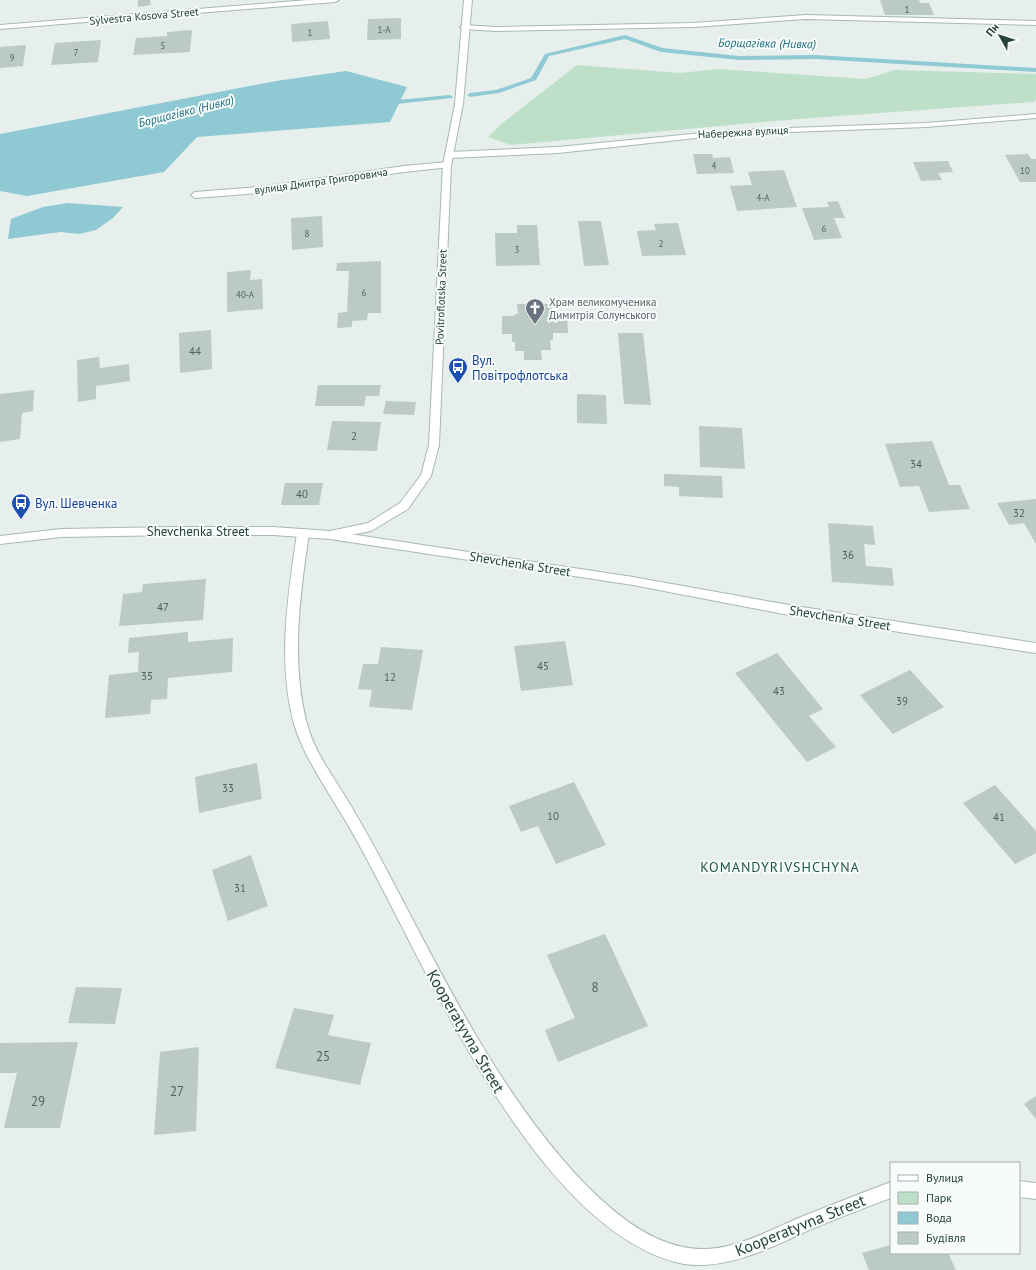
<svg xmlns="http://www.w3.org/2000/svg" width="1036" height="1270" font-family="'PT Sans',sans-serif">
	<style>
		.green { fill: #bfe0c8 }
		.water { fill: #8ec9d4 }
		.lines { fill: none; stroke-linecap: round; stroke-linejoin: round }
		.stream { fill: #8ec9d4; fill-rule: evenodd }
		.building { fill: #bbcac4 }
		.minor-casing { stroke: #a8b8b2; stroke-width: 2 }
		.tertiary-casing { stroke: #a8b8b2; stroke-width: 2 }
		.minor { fill: #fff; fill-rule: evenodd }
		.tertiary { fill: #fff; fill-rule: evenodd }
		.labels { text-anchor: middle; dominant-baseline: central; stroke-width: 4; stroke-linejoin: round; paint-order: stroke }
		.far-number-label { font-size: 9px; fill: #4a645c }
		.far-street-label { font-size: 11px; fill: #24423a; stroke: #f7fbf9 }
		.far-worship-label { font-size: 11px; fill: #5b616d; stroke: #f7fbf9; text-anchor: start }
		.number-label { font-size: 11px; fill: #4a645c }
		.far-water-label { font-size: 12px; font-style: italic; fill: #1c6f80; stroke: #f7fbf9 }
		.transit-label { font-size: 13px; fill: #164399; stroke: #f7fbf9; text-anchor: start }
		.street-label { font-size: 13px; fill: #24423a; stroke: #f7fbf9 }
		.near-number-label { font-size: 13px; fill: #4a645c }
		.neighbourhood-label { font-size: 14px; letter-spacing: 1px; fill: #1f5548; stroke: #f7fbf9 }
		.near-street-label { font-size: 16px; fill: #24423a; stroke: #f7fbf9 }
	</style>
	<rect width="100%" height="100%" fill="#e6efeb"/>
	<path class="green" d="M 577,65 L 680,73 L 718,69 L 866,79 L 894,70 L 1036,74 L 1036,100 L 1033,102 L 798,119 L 511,145 L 488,137 L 500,125 Z"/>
	<path class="water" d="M 346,71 L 407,87 L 390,122 L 197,137 L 164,172 L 27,196 L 0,191 L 0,134 L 276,81 Z
		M 68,203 L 123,207 L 113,218 L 96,230 L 79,234 L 61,232 L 8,239 L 11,219 L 43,207 Z"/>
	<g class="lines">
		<path class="stream" d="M 625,35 L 662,48 L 739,56 L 815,55 L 1036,68 L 1036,72 L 815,59 L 739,60 L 661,52 L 625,39 L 549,56 L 536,80 L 499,93 L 470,97 L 467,95 L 470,93 L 496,90 L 531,78 L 545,54 Z
			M 450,95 L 453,97 L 452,98 L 387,105 L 384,103 L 387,101 Z"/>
	</g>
	<path class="building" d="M 138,0 L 150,0 L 151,5 L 138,7 Z
		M 880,0 L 919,0 L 920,3 L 929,3 L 934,15 L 885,15 Z
		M 401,18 L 401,39 L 367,40 L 368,19 Z
		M 328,21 L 330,39 L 292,42 L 291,24 Z
		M 192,30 L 190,52 L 133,55 L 136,38 L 167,36 L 167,32 Z
		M 101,40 L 98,62 L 51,65 L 55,43 Z
		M 26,45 L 23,66 L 0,68 L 0,47 Z
		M 693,154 L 712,154 L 713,158 L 730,157 L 734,173 L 697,174 Z
		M 1028,154 L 1031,159 L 1036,159 L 1036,182 L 1020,182 L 1005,155 Z
		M 948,161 L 953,172 L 938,173 L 942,180 L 921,181 L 913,162 Z
		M 784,170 L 797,207 L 737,211 L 730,186 L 752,185 L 748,172 Z
		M 838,201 L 845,218 L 834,218 L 842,238 L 814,240 L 802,208 L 829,207 L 827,202 Z
		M 322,216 L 323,247 L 292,250 L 291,218 Z
		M 578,221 L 601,221 L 609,265 L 584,266 Z
		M 678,223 L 686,255 L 642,256 L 637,231 L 656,230 L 654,224 Z
		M 517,225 L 537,225 L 540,265 L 496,266 L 495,233 L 517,233 Z
		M 381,261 L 381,313 L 368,313 L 367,320 L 352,321 L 352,327 L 337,328 L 338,313 L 347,312 L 349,271 L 336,271 L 337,263 Z
		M 251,270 L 250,280 L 262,279 L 263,309 L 227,312 L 227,272 Z
		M 517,304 L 551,304 L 552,313 L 554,313 L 554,316 L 567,316 L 568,333 L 553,333 L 553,340 L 550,340 L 551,350 L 541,350 L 542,360 L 524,360 L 524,351 L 515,351 L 515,342 L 512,342 L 512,334 L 502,334 L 502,316 L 515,316 L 515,314 L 518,314 Z
		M 211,330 L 212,369 L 180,373 L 179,333 Z
		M 618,333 L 643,333 L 651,405 L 624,404 Z
		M 99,357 L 100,368 L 129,364 L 130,381 L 96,386 L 96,399 L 78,402 L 77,360 Z
		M 318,385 L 381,385 L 379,396 L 366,396 L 364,406 L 315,406 Z
		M 34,390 L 33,411 L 22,413 L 20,439 L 0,442 L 0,394 Z
		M 577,394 L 606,395 L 607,424 L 577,423 Z
		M 386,401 L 416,402 L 414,415 L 383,414 Z
		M 332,421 L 381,422 L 377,451 L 327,450 Z
		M 699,426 L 742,428 L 745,469 L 700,467 Z
		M 932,441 L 949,485 L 960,485 L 970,509 L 929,512 L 919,486 L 900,487 L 885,444 Z
		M 664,474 L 722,476 L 723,498 L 679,496 L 679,487 L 664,486 Z
		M 285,483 L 323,483 L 319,505 L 281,505 Z
		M 1036,499 L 1036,544 L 1024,523 L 1009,525 L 997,503 Z
		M 828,523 L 873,526 L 875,545 L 864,544 L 866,566 L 892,568 L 894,586 L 832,582 Z
		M 206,579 L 203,620 L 119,626 L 123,594 L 142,592 L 143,584 Z
		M 188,632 L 188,642 L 233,638 L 232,672 L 168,678 L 167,699 L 151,700 L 150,714 L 105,718 L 109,675 L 138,672 L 139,652 L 128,653 L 129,638 Z
		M 565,641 L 573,685 L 521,691 L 514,646 Z
		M 381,647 L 423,650 L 412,710 L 369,707 L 372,690 L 358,689 L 363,664 L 378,664 Z
		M 777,653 L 823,709 L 809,716 L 836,747 L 807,762 L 735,673 Z
		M 910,670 L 944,707 L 893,734 L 860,695 Z
		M 257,763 L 262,799 L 199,813 L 195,777 Z
		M 574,782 L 606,845 L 556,864 L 538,826 L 521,832 L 509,806 Z
		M 995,785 L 1036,831 L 1036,853 L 1015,864 L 963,803 Z
		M 251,855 L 268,906 L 228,921 L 212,870 Z
		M 605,934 L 648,1026 L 558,1062 L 545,1030 L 575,1018 L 547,955 Z
		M 76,987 L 122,988 L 115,1024 L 68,1023 Z
		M 294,1008 L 334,1015 L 328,1035 L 371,1043 L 360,1085 L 275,1068 Z
		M 78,1042 L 60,1128 L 4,1128 L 17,1073 L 0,1073 L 0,1043 Z
		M 199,1047 L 196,1131 L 154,1135 L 160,1052 Z
		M 1036,1096 L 1036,1119 L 1024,1104 Z
		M 891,1245 L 891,1253 L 948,1253 L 956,1270 L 869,1270 L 862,1253 Z"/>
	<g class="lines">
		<defs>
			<path id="minor" d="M 308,0 L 339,0 L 335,2 L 0,29 L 0,25 Z
				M 806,15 L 1036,21 L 1036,25 L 806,19 L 693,27 L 495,31 L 464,29 L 460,27 L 464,25 L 495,27 L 693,23 Z
				M 1036,114 L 1036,118 L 926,127 L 733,134 L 558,153 L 450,158 L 446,155 L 450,152 L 558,147 L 733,130 L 926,123 Z
				M 447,162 L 450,163 L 450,167 L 404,172 L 260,193 L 195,198 L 191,195 L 195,192 L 260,187 L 404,166 Z
				M 303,529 L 309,533 C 300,594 291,659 306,720 C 313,750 332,775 348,801 C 358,818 368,835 377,852 C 439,967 494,1089 585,1184 C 612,1211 644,1239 683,1247 C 725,1256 763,1233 801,1217 C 831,1205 861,1193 891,1182 L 891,1198 C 863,1208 836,1219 809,1230 C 770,1248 728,1270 684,1264 C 542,1235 435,986 372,869 C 361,848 350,827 337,807 C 321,780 303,754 294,724 C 277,663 288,595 297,533 Z
				M 330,531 L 633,577 L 789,605 L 1036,643 L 1036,653 L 789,615 L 633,585 L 330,539 L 324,535 Z
				M 1019,1181 L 1036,1183 L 1036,1199 L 1019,1197 Z"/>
			<path id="tertiary" d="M 464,0 L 472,0 L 463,104 L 451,165 L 439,445 L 431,476 L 408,509 L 371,531 L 330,539 L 273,535 L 175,535 L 61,537 L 0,544 L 0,536 L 61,529 L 175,527 L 273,527 L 330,531 L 368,523 L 400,503 L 421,475 L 429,445 L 443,165 L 455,104 Z"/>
		</defs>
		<use href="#minor" class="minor-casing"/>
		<use href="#tertiary" class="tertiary-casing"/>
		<use href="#minor" class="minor"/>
		<use href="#tertiary" class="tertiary"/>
	</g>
	<defs>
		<symbol id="church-pin" viewBox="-11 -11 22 30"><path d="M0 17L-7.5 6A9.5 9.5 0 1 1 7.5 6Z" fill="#6b7280" stroke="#f7fbf9"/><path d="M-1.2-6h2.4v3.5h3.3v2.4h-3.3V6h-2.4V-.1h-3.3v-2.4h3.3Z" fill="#fff"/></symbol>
		<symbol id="bus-pin" viewBox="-11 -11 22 30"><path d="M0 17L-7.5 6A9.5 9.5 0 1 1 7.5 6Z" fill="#1a4fb4" stroke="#f7fbf9"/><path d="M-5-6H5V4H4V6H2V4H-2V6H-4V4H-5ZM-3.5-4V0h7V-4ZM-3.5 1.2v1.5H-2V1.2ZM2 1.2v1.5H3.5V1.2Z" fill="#fff"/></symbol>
	</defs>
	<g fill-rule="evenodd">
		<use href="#church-pin" x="524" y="297" width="22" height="30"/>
		<use href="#bus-pin" x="447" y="356" width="22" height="30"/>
		<use href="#bus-pin" x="10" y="492" width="22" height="30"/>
	</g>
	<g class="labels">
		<g class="far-number-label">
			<text x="907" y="9">1</text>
			<text x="384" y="29">1-А</text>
			<text x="310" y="32">1</text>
			<text x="163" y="45">5</text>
			<text x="76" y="52">7</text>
			<text x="12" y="57">9</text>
			<text x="714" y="165">4</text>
			<text x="1025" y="170">10</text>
			<text x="763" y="197">4-А</text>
			<text x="824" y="228">6</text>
			<text x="307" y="233">8</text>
			<text x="661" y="243">2</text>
			<text x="517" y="249">3</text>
			<text x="364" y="292">6</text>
			<text x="245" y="294">40-А</text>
		</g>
		<g class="far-street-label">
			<text transform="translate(144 16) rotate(-5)">Sylvestra Kosova Street</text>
			<text transform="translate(743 132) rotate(-3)">Набережна вулиця</text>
			<text transform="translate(321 181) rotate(-8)">вулиця Дмитра Григоровича</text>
			<text transform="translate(441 297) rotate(-88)">Povitroflotska Street</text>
		</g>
		<g class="far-worship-label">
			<text x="549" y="302">Храм великомученика<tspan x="549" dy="13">Димитрія Солунського</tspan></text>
		</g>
		<g class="number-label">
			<text x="195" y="351">44</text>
			<text x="354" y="436">2</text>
			<text x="916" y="464">34</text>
			<text x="302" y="494">40</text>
			<text x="1019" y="513">32</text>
			<text x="848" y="555">36</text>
			<text x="163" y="607">47</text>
			<text x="543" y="666">45</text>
			<text x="147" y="676">35</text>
			<text x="390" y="677">12</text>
			<text x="779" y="691">43</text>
			<text x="902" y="701">39</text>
			<text x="228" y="788">33</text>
			<text x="553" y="816">10</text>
			<text x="999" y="817">41</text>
			<text x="240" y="888">31</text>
		</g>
		<g class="far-water-label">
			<text transform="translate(767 43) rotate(1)">Борщагівка (Нивка)</text>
			<text transform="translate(186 111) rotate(-14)">Борщагівка (Нивка)</text>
		</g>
		<g class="transit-label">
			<text x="472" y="360">Вул.<tspan x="472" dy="15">Повітрофлотська</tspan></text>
			<text x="35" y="503">Вул. Шевченка</text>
		</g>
		<g class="street-label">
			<text x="198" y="531">Shevchenka Street</text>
			<text transform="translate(520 564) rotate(9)">Shevchenka Street</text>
			<text transform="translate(840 618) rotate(9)">Shevchenka Street</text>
		</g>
		<g class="near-number-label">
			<text x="595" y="987">8</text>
			<text x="323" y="1056">25</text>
			<text x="177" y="1091">27</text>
			<text x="38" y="1101">29</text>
		</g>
		<g class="neighbourhood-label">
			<text x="780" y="867">KOMANDYRIVSHCHYNA</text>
		</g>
		<g class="near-street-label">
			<text transform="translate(466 1031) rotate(60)">Kooperatyvna Street</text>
			<text transform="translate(800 1225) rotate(-22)">Kooperatyvna Street</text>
		</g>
	</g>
	<rect x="890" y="1162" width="130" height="92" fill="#f7fbf9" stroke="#a3b1ad"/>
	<rect x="898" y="1175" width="20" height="6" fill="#ffffff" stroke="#a3b1ad"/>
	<text x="926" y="1182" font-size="12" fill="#24423a">Вулиця</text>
	<rect x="898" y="1192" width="20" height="12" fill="#bfe0c8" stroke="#a3b1ad"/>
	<text x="926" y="1202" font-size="12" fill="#24423a">Парк</text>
	<rect x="898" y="1212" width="20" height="12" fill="#8ec9d4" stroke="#a3b1ad"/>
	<text x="926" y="1222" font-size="12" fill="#24423a">Вода</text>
	<rect x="898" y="1232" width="20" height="12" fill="#bbcac4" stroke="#a3b1ad"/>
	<text x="926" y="1242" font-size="12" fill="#24423a">Будівля</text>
	<g transform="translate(1000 36) rotate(309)" stroke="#f7fbf9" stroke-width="3" paint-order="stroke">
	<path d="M0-3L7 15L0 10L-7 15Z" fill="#24423a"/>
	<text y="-6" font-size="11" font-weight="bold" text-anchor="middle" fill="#24423a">Пн</text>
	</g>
</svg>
